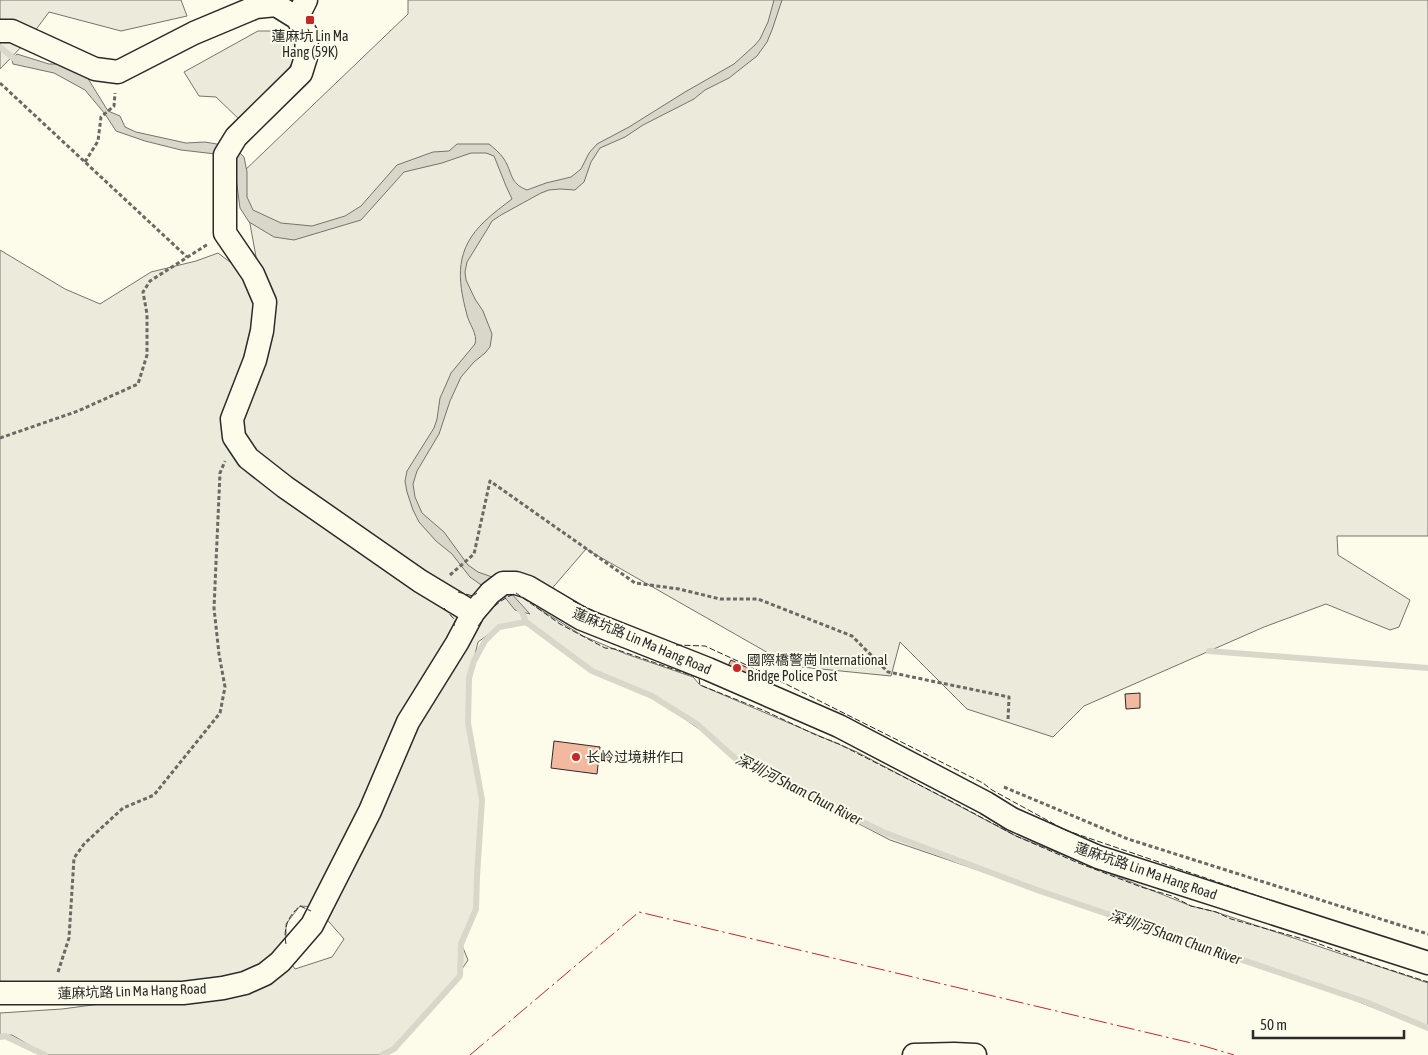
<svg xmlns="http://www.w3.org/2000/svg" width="1428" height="1055" font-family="'Asap Condensed','Noto Sans SC',sans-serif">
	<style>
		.green { fill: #ecebdb; stroke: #74746e; fill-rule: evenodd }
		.water { fill: #d8d7c9; stroke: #74746e }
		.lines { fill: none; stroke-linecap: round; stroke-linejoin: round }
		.stream { stroke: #d8d7c9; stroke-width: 6 }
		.building { fill: #f2b8a0; stroke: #2b2b2b }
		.minor-casing { stroke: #2b2b2b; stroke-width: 25 }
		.path { stroke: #6a6964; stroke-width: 3; stroke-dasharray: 4 2.5; stroke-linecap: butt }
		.minor { stroke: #fdfbea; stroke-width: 22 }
		.fence { stroke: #2b2b2b; stroke-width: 1; stroke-dasharray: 6 2.5; stroke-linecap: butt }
		.power { stroke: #c62828; stroke-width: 1; stroke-dasharray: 18 4 2.5 4; stroke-linecap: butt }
		.poi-dot { fill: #c62828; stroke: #fdfbea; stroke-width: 2 }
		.labels { text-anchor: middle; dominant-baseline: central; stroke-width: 4; stroke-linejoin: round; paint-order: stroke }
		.poi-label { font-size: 14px; fill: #2b2b2b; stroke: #fdfbea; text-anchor: start }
		.street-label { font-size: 14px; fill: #2b2b2b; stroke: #fdfbea }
		.water-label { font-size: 15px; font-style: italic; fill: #2b2b2b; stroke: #fdfbea }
	</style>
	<rect width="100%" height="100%" fill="#fdfbea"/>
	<path class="green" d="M 0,0 L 181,0 L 187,16 L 121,31 L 49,12 L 29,39 L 0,69 Z
		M 408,0 L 1428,0 L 1428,536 L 1337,536 L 1338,555 L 1410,600 L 1399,627 L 1390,630 L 1326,604 L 1264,627 L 1084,706 L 1053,737 L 967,709 L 900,642 L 891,676 L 791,666 L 586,549 L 536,607 L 583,636 L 626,654 L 693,677 L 700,685 L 857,752 L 1016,836 L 1191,906 L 1216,912 L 1428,983 L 1428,1029 L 1321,987 L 890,840 L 738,761 L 712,738 L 655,698 L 592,671 L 530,626 L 525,619 L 521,623 L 499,627 L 478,642 L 472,667 L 469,700 L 471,738 L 480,792 L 480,834 L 476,909 L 461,943 L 468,960 L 452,984 L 394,1049 L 380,1055 L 46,1055 L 12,1035 L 0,1036 L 0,1013 L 62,1009 L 183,993 L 187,986 L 0,987 L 0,250 L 65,289 L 100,304 L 151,272 L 196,261 L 218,253 L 238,268 L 260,279 L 241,174 L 408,14 ZM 300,906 L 316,907 L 344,939 L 332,957 L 295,969 L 286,956 L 286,924 Z
		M 258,31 L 272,31 L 301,45 L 283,80 L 243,123 L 216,97 L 199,96 L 184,72 Z"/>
	<path class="water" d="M 774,0 L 782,0 L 772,30 L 767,42 L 757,56 L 729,78 L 705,90 L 694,99 L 643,125 L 625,137 L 600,148 L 591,162 L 584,182 L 575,190 L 560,189 L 549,190 L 541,193 L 501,215 L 492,221 L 488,228 L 467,262 L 465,272 L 466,280 L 475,299 L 483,311 L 492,334 L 490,347 L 485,353 L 474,362 L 461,377 L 450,401 L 439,434 L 417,471 L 413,484 L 415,497 L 422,513 L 444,532 L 468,565 L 478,572 L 495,578 L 510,592 L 530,614 L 515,610 L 503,595 L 484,587 L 470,577 L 452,554 L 436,541 L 419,522 L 413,510 L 407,492 L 405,481 L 407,471 L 434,428 L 437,419 L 440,398 L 445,387 L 451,373 L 475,344 C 478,334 469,324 467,315 C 457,278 455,249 485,221 C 493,213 503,206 512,199 L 506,186 L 494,156 L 486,153 L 471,153 L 442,163 L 404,172 L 361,220 L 294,240 L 274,237 L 249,222 L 240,208 L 233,156 L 181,150 L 145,141 L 116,131 L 105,114 L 85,90 L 54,73 L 13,64 L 12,60 L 17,54 L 49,64 L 58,64 L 87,77 L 108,111 L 120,116 L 125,127 L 136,132 L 186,143 L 205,142 L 234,147 L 244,157 L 247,172 L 247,197 L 253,210 L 281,223 L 312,226 L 345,216 L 361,206 L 397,165 L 433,152 L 449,151 L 457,144 L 489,144 C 494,148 500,153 504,159 C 513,173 509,183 527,190 L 546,183 L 571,177 L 581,169 L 589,153 L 597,144 L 629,127 L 685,92 L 734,64 L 755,45 L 760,39 L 768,22 Z"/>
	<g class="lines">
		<path class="stream" d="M 0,47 L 13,58 L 20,60
			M 517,606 L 522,612 L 526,622
			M 1209,651 L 1428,668
			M 0,1037 L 5,1036 L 45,1055
			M 382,1055 L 394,1049 L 460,976 L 461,944 L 476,909 L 477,876 L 482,800 L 468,723 L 469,678 L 474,661 L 485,641 L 499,627 L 526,622 L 592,671 L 652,696 L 697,724 L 738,761 L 883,832 L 1037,890 L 1366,1002 L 1428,1028"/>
	</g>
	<path class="building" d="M 731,660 L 748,668 L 744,677 L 727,668 Z
		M 1140,693 L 1140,708 L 1126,709 L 1125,694 Z
		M 554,741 L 600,747 L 597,774 L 551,768 Z"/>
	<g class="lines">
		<defs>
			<path id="minor" d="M 297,18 L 306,0
				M 0,31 L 12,31 L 95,69 L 118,72 L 194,33 L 256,7 L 276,5 L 297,18 L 307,35 L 306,57 L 301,73 L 236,137 L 225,155 L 225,233 L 253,274 L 265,302 L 262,331 L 255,360 L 232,419 L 234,437 L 248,458 L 285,487 L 420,581 L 473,613
				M 0,993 L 183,993 L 223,988 L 245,983 L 265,974 L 280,962 L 312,925 L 370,811 L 408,722 L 457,643 L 473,613 L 490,593 L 503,583 L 516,583 L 528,587 L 582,619 L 708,669 L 839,726 L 986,803 L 1012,819 L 1098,857 L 1428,963
				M 914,1055 L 954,1054 L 975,1055"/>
		</defs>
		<use href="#minor" class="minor-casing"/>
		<path class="path" d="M 0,83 L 187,257
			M 85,162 L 98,141 L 101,117 L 114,106 L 115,93
			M 0,438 L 78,411 L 138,384 L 147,355 L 147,314 L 143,292 L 150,281 L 208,244
			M 450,575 L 474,554 L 490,481 L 635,583 L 679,589 L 720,599 L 758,599 L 852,636 L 888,672 L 1009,697 L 1008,720
			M 1004,787 L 1128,839 L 1428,934
			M 58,972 L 69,938 L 74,858 L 84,844 L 123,808 L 154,795 L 220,713 L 225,687 L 219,654 L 214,608 L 220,473 L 225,461"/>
		<use href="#minor" class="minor"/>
		<path class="fence" d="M 458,592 L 473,596 L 477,593
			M 573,601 L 607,617
			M 444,608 L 455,620 L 454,626
			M 478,626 C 490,610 497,601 516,593 L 560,624 L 605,648 L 615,649 L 699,678 L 700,685 L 765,711 L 816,735 L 839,744 L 949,800 L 1016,836 L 1076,862 L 1141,887 L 1172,896 L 1191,906 L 1216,912 L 1231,919 L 1314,942 L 1375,965 L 1428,982
			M 676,645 L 705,646 L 766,674 L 983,783 L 992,790 L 1065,830 L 1270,900
			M 286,944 C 283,928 288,916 300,906 L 311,911"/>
		<path class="power" d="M 470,1055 L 639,912 L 1204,1046 L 1234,1055"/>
	</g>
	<g class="poi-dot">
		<rect x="305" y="15" width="10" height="10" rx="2.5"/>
		<circle cx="737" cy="668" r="5"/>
		<circle cx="576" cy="757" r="5"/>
	</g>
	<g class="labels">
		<g class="poi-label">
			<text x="310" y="36" text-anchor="middle">蓮麻坑 Lin Ma<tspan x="310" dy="16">Hang (59K)</tspan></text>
			<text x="747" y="660">國際橋警崗 International<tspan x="747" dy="16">Bridge Police Post</tspan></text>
			<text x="586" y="757">长岭过境耕作口</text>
		</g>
		<g class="street-label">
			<text transform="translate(642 641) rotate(23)">蓮麻坑路 Lin Ma Hang Road</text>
			<text transform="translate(1146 871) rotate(19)">蓮麻坑路 Lin Ma Hang Road</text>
			<text transform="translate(132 991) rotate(-2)">蓮麻坑路 Lin Ma Hang Road</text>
		</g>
		<g class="water-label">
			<text transform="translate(799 789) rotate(27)">深圳河 Sham Chun River</text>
			<text transform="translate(1175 937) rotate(19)">深圳河 Sham Chun River</text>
		</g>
	</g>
	<path d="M1253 1030v8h151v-8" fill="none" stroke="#2b2b2b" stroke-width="2.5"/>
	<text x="1260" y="1030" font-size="15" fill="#2b2b2b" stroke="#fdfbea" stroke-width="4" paint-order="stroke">50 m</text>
</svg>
